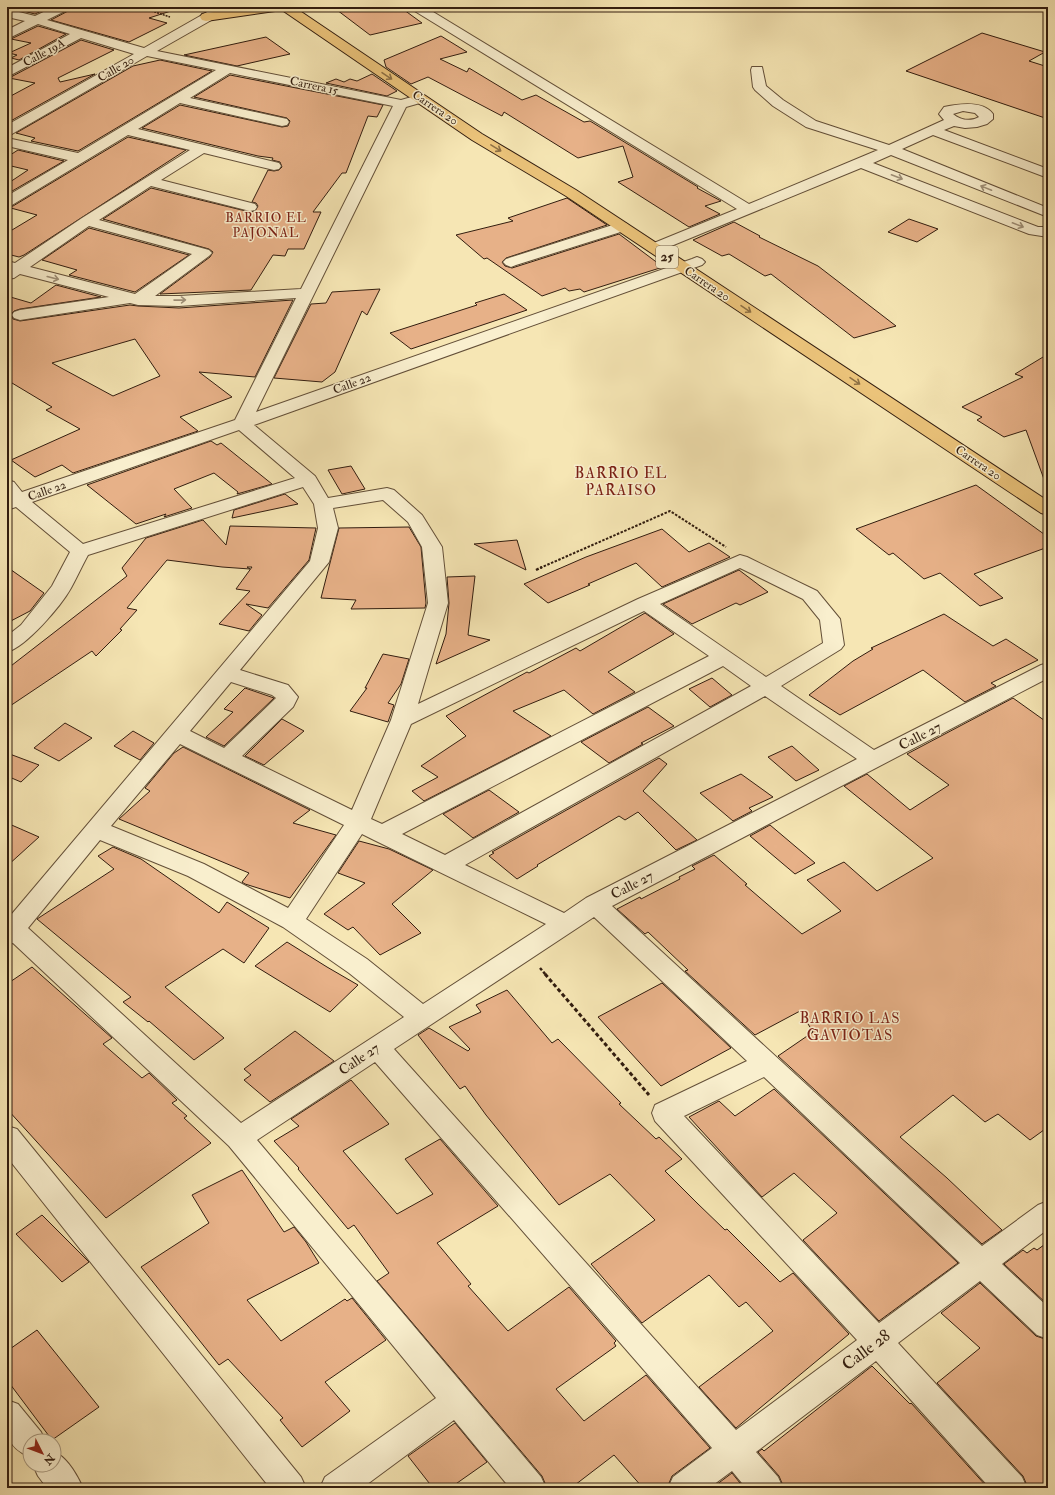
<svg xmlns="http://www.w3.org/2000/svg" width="1055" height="1495" font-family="'IM FELL Double Pica',serif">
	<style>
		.building { fill: #e7b188; stroke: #321d0f; fill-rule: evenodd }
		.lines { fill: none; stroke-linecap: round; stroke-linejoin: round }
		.minor-casing { stroke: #634f38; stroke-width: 2 }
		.major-casing { stroke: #321d0f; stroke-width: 2 }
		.path-far3 { stroke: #321d0f; stroke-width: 1.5; stroke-dasharray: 2 1; stroke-linecap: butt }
		.path-far2 { stroke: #321d0f; stroke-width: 2; stroke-dasharray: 2.5 1.5; stroke-linecap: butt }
		.path-far1 { stroke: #321d0f; stroke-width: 2.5; stroke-dasharray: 3 2; stroke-linecap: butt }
		.path { stroke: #321d0f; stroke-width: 3; stroke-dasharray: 4 2.5; stroke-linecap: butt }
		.minor { fill: #f9efce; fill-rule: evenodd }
		.major { fill: #ebc37a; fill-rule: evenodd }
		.oneway { stroke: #8e7044 }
		.oneway2 { stroke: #9f9078 }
		.labels { text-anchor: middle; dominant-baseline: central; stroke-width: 3; stroke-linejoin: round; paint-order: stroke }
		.far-street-label { font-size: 12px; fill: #321d0f; stroke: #f9efce }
		.far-neighbourhood-label { font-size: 13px; letter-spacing: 1px; fill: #7a1f14; stroke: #f9efce }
		.shield { fill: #f9efce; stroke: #6e5c48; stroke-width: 1 }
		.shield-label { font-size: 13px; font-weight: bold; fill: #321d0f }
		.street-label { font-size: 14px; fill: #321d0f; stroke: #f9efce }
		.neighbourhood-label { font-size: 15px; letter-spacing: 1px; fill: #7a1f14; stroke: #f9efce }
		.near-street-label { font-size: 17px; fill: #321d0f; stroke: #f9efce }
	</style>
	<rect width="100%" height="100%" fill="#f6e6b4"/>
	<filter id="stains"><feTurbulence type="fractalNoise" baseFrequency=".005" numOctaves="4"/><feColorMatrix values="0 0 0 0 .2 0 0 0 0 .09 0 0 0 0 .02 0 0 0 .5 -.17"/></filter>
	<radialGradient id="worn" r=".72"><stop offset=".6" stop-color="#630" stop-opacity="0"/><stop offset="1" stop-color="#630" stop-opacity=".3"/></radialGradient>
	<path class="building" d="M 7,7 L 50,7 L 35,14 Z
		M 70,7 L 173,7 L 174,10 L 149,18 L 167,23 L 129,42 L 51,20 L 68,11 Z
		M 333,7 L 400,7 L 422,23 L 370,35 Z
		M 38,26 L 66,34 L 19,60 L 11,58 L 17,55 L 9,53 L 31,43 L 11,39 Z
		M 982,33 L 1045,52 L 1029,61 L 1048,67 L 1048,119 L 906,71 Z
		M 441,36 L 467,52 L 440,59 L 467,72 L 469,68 L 522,100 L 536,95 L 584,122 L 590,121 L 698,187 L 697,188 L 721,201 L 705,206 L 720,214 L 689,227 L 618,182 L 633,177 L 623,146 L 578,158 L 504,112 L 502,116 L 428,77 L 411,84 L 386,67 L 384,60 Z
		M 266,37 L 290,54 L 237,66 L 184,55 Z
		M 81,40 L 114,50 L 58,78 L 60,82 L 95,74 L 7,123 L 7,98 L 35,83 L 9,78 Z
		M 160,60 L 212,71 L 78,151 L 31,141 L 35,138 L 16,133 L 133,66 Z
		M 372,74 L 397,91 L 387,96 L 326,83 L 336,79 L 344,82 L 350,79 L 357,81 Z
		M 230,75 L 383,105 L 377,117 L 368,116 L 346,173 L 342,173 L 313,212 L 321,212 L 304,249 L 288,249 L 285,256 L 273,255 L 251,290 L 160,294 L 210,257 L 213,252 L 209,249 L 103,219 L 151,188 L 250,212 L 255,211 L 258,206 L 256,203 L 252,202 L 268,170 L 274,171 L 279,170 L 282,167 L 280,162 L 272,160 L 273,158 L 258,156 L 142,128 L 180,105 L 282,127 L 288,126 L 290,121 L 287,118 L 194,97 Z
		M 128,137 L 186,150 L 24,255 L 19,257 L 7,254 L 7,233 L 37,215 L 7,207 L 13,206 Z
		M 18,150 L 64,161 L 7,194 L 7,184 L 28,170 L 7,165 L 7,157 Z
		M 567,198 L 607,225 L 506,258 L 502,262 L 505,266 L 512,268 L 619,234 L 663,267 L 584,292 L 580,289 L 569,291 L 565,288 L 542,296 L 487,258 L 484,259 L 456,235 L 513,221 L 508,218 Z
		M 909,219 L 938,229 L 917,242 L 888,232 Z
		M 734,222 L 760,236 L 759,237 L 818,266 L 896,326 L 854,338 L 771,274 L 765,276 L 729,254 L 722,256 L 693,240 Z
		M 89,228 L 189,255 L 135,292 L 69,275 L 77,270 L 42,260 Z
		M 56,285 L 101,297 L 20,309 L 14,311 L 11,314 L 13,319 L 20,321 L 130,305 L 138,306 L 179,308 L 293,300 L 255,377 L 199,372 L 232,397 L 180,417 L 198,431 L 73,473 L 62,465 L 35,477 L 11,460 L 80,429 L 46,410 L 52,407 L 7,380 L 7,296 L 31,303 ZM 135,339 L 160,376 L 113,396 L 52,363 Z
		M 380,289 L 367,315 L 362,311 L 335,372 L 322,382 L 274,378 L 311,304 L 326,303 L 332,292 Z
		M 504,294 L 527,310 L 411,349 L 390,333 L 477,305 L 475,303 Z
		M 1048,354 L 1048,482 L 1045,482 L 1026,430 L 1004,437 L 977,420 L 982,417 L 962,407 L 1023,377 L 1015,374 Z
		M 211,441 L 217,445 L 221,443 L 272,484 L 237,494 L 238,492 L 214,473 L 174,489 L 192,508 L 164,517 L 166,514 L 136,524 L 87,485 Z
		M 351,466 L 365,489 L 342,494 L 328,470 Z
		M 976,485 L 1048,537 L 1048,547 L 974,574 L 1003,598 L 980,606 L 940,573 L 924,579 L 893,553 L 889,555 L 856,529 Z
		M 285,494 L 298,504 L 232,518 L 234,510 Z
		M 203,520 L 226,545 L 230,526 L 316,528 L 309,560 L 268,608 L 246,604 L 262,615 L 249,631 L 219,624 L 250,591 L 236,589 L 252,567 L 247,567 L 250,569 L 222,567 L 167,560 L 127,608 L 137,610 L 120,629 L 122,630 L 96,656 L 92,651 L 7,708 L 7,669 L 127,576 L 122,568 L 146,538 Z
		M 409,527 L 421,547 L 426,603 L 425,608 L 351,609 L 356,600 L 321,598 L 339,528 Z
		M 662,529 L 689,552 L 709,543 L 730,557 L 662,587 L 636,563 L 588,584 L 590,585 L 548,603 L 524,584 L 586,557 Z
		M 517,540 L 526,570 L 474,544 Z
		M 7,567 L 44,593 L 30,611 L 7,623 Z
		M 739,570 L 768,592 L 740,605 L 736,603 L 692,624 L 663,604 Z
		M 475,576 L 468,635 L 490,640 L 436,664 L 446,634 L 449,603 L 447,577 Z
		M 645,613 L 674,634 L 608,672 L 635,692 L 593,714 L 564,690 L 513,711 L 551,736 L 424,801 L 412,791 L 438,777 L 421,766 L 466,736 L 446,716 L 527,672 L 529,673 L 576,648 L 580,651 Z
		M 944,614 L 993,646 L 1006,639 L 1038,660 L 991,683 L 996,686 L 965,702 L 923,670 L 840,715 L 809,695 L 853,661 L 873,649 L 871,648 Z
		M 383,654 L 409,659 L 401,684 L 388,703 L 394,705 L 388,722 L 350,711 L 367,688 L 365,688 Z
		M 712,678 L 732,695 L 710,707 L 689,689 Z
		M 245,688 L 274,698 L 224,746 L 206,737 L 233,712 L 224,709 Z
		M 1013,698 L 1048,723 L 1048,1127 L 1030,1140 L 998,1114 L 985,1122 L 953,1095 L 900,1137 L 947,1178 L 1002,1230 L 982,1244 L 778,1056 L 813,1032 L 800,1011 L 755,1035 L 685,971 L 688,970 L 648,932 L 645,934 L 617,909 L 640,897 L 641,899 L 680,879 L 679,877 L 695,869 L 692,866 L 714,855 L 747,884 L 745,885 L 802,934 L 841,911 L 807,880 L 844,862 L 877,891 L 933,858 L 844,786 L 867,774 L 910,810 L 949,785 L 907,754 Z
		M 648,707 L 674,726 L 641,743 L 643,744 L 609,763 L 581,742 Z
		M 282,719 L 304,731 L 264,765 L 245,756 Z
		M 65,723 L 92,738 L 59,761 L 34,748 Z
		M 133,731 L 154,743 L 140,760 L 114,746 Z
		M 792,746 L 819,770 L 796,781 L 768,757 Z
		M 183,747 L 310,810 L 293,823 L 336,835 L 290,898 L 245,884 L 242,882 L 249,873 L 119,819 L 150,791 L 145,788 L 174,753 Z
		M 7,753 L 39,765 L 21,782 L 7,776 Z
		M 659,758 L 667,764 L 643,791 L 697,840 L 676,850 L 638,812 L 625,820 L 619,816 L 537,865 L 538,866 L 517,879 L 489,856 L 494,853 L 492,852 Z
		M 741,774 L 773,797 L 749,808 L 752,811 L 733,821 L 700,793 Z
		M 489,790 L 519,812 L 473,838 L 443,814 Z
		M 7,823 L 39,837 L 7,866 Z
		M 770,825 L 815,863 L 795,874 L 750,836 Z
		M 359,841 L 389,849 L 433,870 L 392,904 L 421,933 L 380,955 L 353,927 L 348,930 L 324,914 L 365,883 L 338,873 Z
		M 113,847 L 141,859 L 219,913 L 227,902 L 269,928 L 244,963 L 223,949 L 165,987 L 224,1038 L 194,1060 L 149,1021 L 148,1022 L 123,1002 L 131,997 L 37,919 L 114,869 L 98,856 Z
		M 287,942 L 327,967 L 358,985 L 330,1012 L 255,966 Z
		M 32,967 L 112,1038 L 103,1044 L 142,1078 L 149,1073 L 177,1100 L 172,1103 L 187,1116 L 184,1118 L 211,1143 L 106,1218 L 7,1109 L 7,984 Z
		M 662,983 L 731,1048 L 661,1086 L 598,1017 Z
		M 507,990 L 552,1043 L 558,1039 L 621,1103 L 619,1104 L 656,1139 L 659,1137 L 682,1159 L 665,1171 L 697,1203 L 725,1230 L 727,1229 L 780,1282 L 793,1273 L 849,1334 L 736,1428 L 699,1387 L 773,1331 L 746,1302 L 739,1307 L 709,1275 L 642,1323 L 591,1264 L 655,1220 L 610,1174 L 559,1205 L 486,1115 L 465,1086 L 460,1089 L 418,1035 L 429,1028 L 468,1051 L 470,1049 L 449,1027 L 481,1012 L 476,1005 Z
		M 295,1031 L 334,1061 L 270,1102 L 244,1080 L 251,1075 L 244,1069 Z
		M 351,1080 L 389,1124 L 343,1151 L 397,1214 L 433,1194 L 405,1159 L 440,1139 L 498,1206 L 437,1243 L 471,1284 L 468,1286 L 508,1331 L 569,1287 L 616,1341 L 614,1343 L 616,1346 L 556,1389 L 584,1421 L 646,1375 L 710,1448 L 672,1476 L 667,1488 L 643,1488 L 614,1455 L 571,1488 L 547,1488 L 542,1476 L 377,1281 L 389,1273 L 354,1225 L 348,1229 L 298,1169 L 299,1168 L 274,1141 L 299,1126 L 291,1119 Z
		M 774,1089 L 958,1263 L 879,1321 L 803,1240 L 837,1213 L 794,1173 L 762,1197 L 689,1117 L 719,1101 L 735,1116 Z
		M 242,1170 L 284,1232 L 294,1227 L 306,1242 L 319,1263 L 247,1300 L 281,1341 L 345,1299 L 347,1301 L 352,1298 L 386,1340 L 325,1382 L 350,1411 L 302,1447 L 280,1420 L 283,1418 L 228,1359 L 219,1365 L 141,1267 L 209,1223 L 192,1195 Z
		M 42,1215 L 89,1262 L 62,1282 L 16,1234 Z
		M 1048,1242 L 1048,1305 L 1004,1264 L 1023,1250 L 1027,1253 L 1034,1248 L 1037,1250 Z
		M 980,1283 L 1036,1336 L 1048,1340 L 1048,1488 L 1028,1488 L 1023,1476 L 937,1383 L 980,1348 L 941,1313 Z
		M 37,1330 L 99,1407 L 52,1440 L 7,1380 L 7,1351 Z
		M 872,1366 L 910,1404 L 911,1403 L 988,1488 L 784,1488 L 779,1476 L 758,1452 L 762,1449 L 764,1451 Z
		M 455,1423 L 487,1462 L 450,1488 L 433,1488 L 408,1456 Z
		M 732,1473 L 744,1488 L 712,1488 Z"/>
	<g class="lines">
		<defs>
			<path id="minor" d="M 54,7 L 69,7 L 67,10 L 47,20 L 144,48 L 216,7 L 231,7 L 229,10 L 157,51 L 401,100 L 415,96 L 420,97 L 422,100 L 420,103 L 406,107 L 256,412 L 692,259 L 697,257 L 702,259 L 705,262 L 702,265 L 254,425 L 315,476 L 328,498 L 387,488 L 394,490 L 422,515 L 442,547 L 448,603 L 418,704 L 638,599 L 740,555 L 747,557 L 817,591 L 840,619 L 844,645 L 841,649 L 781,686 L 874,750 L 1041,665 L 1048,663 L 1048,678 L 612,906 L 982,1246 L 1038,1205 L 1048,1201 L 1048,1229 L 1002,1264 L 1048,1307 L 1048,1339 L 1037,1335 L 980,1281 L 898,1343 L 1022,1477 L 1027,1488 L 990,1488 L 876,1361 L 756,1452 L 778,1477 L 783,1488 L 746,1488 L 732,1471 L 709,1488 L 668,1488 L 673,1477 L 712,1448 L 375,1062 L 257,1140 L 541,1477 L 546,1488 L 510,1488 L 454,1420 L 362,1488 L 320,1488 L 325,1477 L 436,1398 L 229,1146 L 13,943 L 7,945 L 7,914 L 11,915 L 310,561 L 318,528 L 314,504 L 303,487 L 88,555 C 82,566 77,577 71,588 C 61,606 26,647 7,652 L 7,636 L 21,625 L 52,586 L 70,552 L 16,507 L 7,510 L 7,480 L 14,482 L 22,492 L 235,420 L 296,298 L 179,306 L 138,305 L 130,303 L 20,320 L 14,318 L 12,315 L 14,312 L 20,310 L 109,297 L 20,274 L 14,278 L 7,279 L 7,261 L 15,263 L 82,218 L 190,150 L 128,135 L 12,205 L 7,206 L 7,196 L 68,160 L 7,146 L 7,138 L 78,153 L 216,70 L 147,56 L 12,134 L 7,135 L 7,125 L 134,54 L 81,38 L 7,77 L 7,68 L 70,34 L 38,24 L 7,39 L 7,30 L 25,21 L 7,17 L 7,9 L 35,16 ZM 230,73 L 393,106 L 301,289 L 179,296 L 155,296 L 209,256 L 212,253 L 209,250 L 99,220 L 151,186 L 250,211 L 255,210 L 257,207 L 255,204 L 161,180 L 204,153 L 274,170 L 279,169 L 281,166 L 279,163 L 138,129 L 180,103 L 282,126 L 287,125 L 289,122 L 287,119 L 190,98 ZM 89,226 L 192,254 L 135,294 L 30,267 ZM 239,430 L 295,478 L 83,544 L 32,502 ZM 383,500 L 408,522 L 422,547 L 428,603 L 391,720 L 352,810 L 242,756 L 293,707 L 298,697 L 288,685 L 240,670 L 329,562 L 338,528 L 333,508 ZM 740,568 L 803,599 L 820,620 L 823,643 L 766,677 L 660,604 ZM 644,611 L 709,656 L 382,824 L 371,819 L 411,724 ZM 723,666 L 751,686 L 445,855 L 402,834 ZM 231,682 L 272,695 L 276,698 L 224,748 L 190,731 ZM 765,696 L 857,759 L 586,898 L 564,913 L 465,865 ZM 180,744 L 344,825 L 288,908 L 204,864 L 111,826 ZM 362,834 L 374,840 L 546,924 L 423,1004 L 367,959 L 306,919 ZM 100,840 L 188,876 L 283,927 L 349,973 L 404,1017 L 241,1123 L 28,928 ZM 594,917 L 747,1061 L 655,1105 L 652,1113 L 655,1121 L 857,1340 L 736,1430 L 394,1049 ZM 764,1077 L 960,1263 L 879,1323 L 684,1116 Z
				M 411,7 L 425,7 L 749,204 L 878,150 L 806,127 L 773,106 L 755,90 L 753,87 L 751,70 L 752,67 L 762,67 L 766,86 L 783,100 L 816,121 L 889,145 L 944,120 L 939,114 L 944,107 C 958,104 983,100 993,114 L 993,119 L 987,124 L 977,127 L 965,128 L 954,126 L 944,130 L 1048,169 L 1048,178 L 933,135 L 902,149 L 1048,208 L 1048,217 L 891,155 L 873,163 L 1038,227 L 1048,227 L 1048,237 L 1029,234 L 861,168 L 659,251 L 654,253 L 649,251 L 646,248 L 649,245 L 737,209 L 413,10 ZM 963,111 L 975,113 L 979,117 C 970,122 960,120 953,114 Z
				M 622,222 L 627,224 L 630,227 L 627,230 L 516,265 L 511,267 L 506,265 L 503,262 L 506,259 Z
				M 7,1126 L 17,1129 L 301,1477 L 306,1488 L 270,1488 L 7,1157 Z
				M 7,1400 L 18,1404 L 41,1432 L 45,1441 L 30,1441 L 30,1457 C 1,1445 7,1426 7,1400 Z
				M 54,1452 C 67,1457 77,1475 83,1488 L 47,1488 L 38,1476 L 33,1465 L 54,1465 Z"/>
			<path id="major" d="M 252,7 L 294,7 L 482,134 L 576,190 L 1048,501 L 1048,515 L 1041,513 L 566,196 L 472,140 L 282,10 L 206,21 L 202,20 L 200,17 L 202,14 L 206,13 Z"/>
		</defs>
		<use href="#minor" class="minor-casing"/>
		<use href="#major" class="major-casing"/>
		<path class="path-far3" d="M 140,7 L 170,17"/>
		<path class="path-far2" d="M 540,568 L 670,511 L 726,547"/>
		<path class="path-far1" d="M 536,570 L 542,567
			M 540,968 L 546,975"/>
		<path class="path" d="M 545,974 L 649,1095"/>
		<use href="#minor" class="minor"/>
		<use href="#major" class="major"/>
	</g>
	<defs><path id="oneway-shaft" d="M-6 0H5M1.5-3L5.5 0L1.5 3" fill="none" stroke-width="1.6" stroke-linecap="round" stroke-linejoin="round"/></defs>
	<g class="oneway">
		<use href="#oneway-shaft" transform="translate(387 76) rotate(34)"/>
		<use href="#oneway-shaft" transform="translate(496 148) rotate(31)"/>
		<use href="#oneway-shaft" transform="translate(746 309) rotate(34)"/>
		<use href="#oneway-shaft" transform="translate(855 381) rotate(34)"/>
	</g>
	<g class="oneway2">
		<use href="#oneway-shaft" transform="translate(897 177) rotate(21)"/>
		<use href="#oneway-shaft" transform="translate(986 188) rotate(-158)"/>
		<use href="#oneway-shaft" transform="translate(1018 225) rotate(21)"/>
		<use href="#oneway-shaft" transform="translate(53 278) rotate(14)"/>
		<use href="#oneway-shaft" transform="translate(180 300) rotate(-1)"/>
	</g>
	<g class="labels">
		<g class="far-street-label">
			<text transform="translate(44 53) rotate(-28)">Calle 19A</text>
			<text transform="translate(116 69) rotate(-30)">Calle 20</text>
			<text transform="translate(314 86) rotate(12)">Carrera 15</text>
			<text transform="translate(435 108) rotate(34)">Carrera 20</text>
			<text transform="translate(707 284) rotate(34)">Carrera 20</text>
			<text transform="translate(352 384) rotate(-20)">Calle 22</text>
			<text transform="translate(978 463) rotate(34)">Carrera 20</text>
			<text transform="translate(47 491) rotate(-19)">Calle 22</text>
		</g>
		<g class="far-neighbourhood-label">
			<text x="266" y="218">BARRIO EL<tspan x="266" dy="15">PAJONAL</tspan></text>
		</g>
		<rect class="shield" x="656" y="246" width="22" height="22" rx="3"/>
		<g class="shield-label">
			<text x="667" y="257">25</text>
		</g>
		<g class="street-label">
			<text transform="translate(920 736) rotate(-27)">Calle 27</text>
			<text transform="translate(632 885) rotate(-27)">Calle 27</text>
			<text transform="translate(359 1059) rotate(-34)">Calle 27</text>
		</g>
		<g class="neighbourhood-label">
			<text x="621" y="473">BARRIO EL<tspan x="621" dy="17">PARAISO</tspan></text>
			<text x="850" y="1018">BARRIO LAS<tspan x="850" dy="17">GAVIOTAS</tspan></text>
		</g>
		<g class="near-street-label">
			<text transform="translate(866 1350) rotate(-37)">Calle 28</text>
		</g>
	</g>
	<rect width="1055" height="1495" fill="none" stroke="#f6e6b4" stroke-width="24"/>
	<rect x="8" y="8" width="1039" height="1479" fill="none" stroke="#321d0f" stroke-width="2"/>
	<rect x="12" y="12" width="1031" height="1471" fill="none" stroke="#321d0f"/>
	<g transform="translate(42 1453) rotate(132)"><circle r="19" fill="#f9efce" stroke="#a99b82"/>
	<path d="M0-3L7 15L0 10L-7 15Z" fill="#8f2418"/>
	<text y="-6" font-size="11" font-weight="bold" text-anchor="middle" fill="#321d0f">N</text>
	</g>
	<rect width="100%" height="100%" filter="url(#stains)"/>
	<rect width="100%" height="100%" fill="url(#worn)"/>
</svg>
